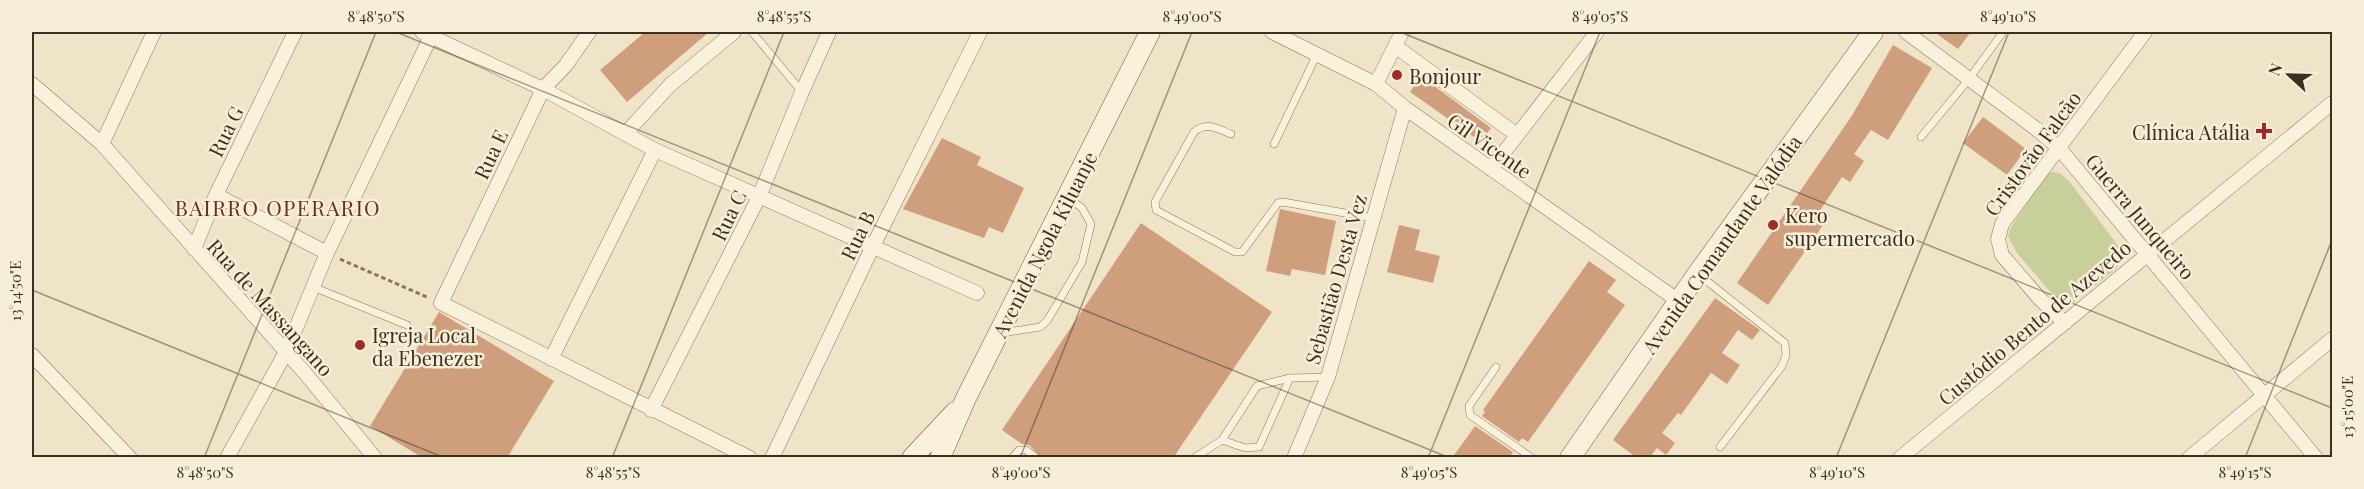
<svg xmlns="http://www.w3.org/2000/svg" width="2364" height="489" font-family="'Playfair Display',serif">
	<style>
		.green { fill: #c9cf9b }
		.building { fill: #cf9f7d }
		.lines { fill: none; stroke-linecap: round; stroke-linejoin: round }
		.lane-casing { stroke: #8d765c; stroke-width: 8 }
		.street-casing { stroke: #8d765c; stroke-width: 15 }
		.secondary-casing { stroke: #6f573f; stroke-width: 21 }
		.path { stroke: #8d765c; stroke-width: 3; stroke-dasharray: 4.5 3; stroke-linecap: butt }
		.lane { stroke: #faf1dc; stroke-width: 7 }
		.street { stroke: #faf1dc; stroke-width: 14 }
		.secondary { stroke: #faf1dc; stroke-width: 20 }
		.ticks { fill: none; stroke: #3d2e20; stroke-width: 1.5; stroke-opacity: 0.45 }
		.poi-dot { fill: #9e2a2b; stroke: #f7eed8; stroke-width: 2 }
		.labels { text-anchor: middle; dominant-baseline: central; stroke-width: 5; stroke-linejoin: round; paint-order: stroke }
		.poi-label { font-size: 20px; fill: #3d2e20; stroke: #f7eed8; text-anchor: start }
		.street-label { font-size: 20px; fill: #3d2e20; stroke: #f7eed8 }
		.neighbourhood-label { font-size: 21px; letter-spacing: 1.5px; fill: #6b2e1e; stroke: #f7eed8 }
		.neatline { fill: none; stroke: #3d2e20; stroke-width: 2 }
		.ticks-label { font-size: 15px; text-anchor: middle; fill: #3d2e20 }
	</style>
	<rect width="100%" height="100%" fill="#f0e4c8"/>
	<path class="green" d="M 2053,172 L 2061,174 L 2069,181 L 2120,248 L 2122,254 L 2117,268 L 2071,305 L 2058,301 L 2017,253 L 2008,236 L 2010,229 L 2045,174 Z"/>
	<path class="building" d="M 645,32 L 709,32 L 627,102 L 600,70 Z
		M 1934,32 L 1971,32 L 1958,49 Z
		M 1893,45 L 1932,68 L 1888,140 L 1871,130 L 1854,154 L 1864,161 L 1850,182 L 1842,177 L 1821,209 L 1830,215 L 1768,305 L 1737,283 L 1851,117 Z
		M 1421,76 L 1491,128 L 1481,142 L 1410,92 Z
		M 1983,117 L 2026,149 L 2007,175 L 1963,143 Z
		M 942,138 L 981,157 L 977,165 L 1024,188 L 1003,233 L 989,227 L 984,238 L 903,209 Z
		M 1280,209 L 1336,221 L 1325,275 L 1292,269 L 1290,276 L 1266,271 Z
		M 1141,223 L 1272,312 L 1173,458 L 1042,458 L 1029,445 L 1022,444 L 1002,430 Z
		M 1399,225 L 1420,230 L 1415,250 L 1440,256 L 1433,283 L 1387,272 Z
		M 1589,261 L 1616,280 L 1607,292 L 1625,305 L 1528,442 L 1522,438 L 1519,442 L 1482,416 L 1485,412 L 1483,410 Z
		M 1715,298 L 1760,330 L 1752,340 L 1738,330 L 1722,353 L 1740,365 L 1727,384 L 1711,373 L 1681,415 L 1678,413 L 1662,433 L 1675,443 L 1666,455 L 1657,448 L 1649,458 L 1637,458 L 1613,440 Z
		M 439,312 L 554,381 L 507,458 L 423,458 L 370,426 Z
		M 1475,426 L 1513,452 L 1509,458 L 1452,458 Z"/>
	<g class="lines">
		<defs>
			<path id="lane" d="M 752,32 L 802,92
				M 1231,134 C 1218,129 1206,121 1194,132 L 1155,202 L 1156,210 L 1235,252 L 1242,252 L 1278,203 L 1283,202 L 1373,218
				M 1921,137 L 1969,79 L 2003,32
				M 1274,144 L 1317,54
				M 1698,274 L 1785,343 L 1786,355 L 1782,366 L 1720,447
				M 313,287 L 407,325
				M 1001,333 L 1040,327 L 1047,321 L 1082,262 L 1091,224 L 1082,208 L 1070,199
				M 1496,367 L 1469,406 L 1470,415 L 1532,458
				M 1222,440 L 1245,448 L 1259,447 L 1290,378
				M 1012,458 L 1019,450 L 1026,450 L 1037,458
				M 1194,458 L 1222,440 L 1257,386 L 1290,378 L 1328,377"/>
			<path id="street" d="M 422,32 L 543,89 L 655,150 L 977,293
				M 589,32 L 566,65 L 543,89 L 441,303 L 750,458
				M 1272,32 L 1376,84 L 1405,108 L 1680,302
				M 1906,32 L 2035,128 L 2059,148 L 2316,458
				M 1395,46 L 1517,135
				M 32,84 L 102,144 L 305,373 L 375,458
				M 1376,84 L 1402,32
				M 625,134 L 670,85 L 734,32
				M 102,144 L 154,32
				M 1491,169 L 1597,32
				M 216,195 L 327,253
				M 194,249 L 216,195 L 295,32
				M 2065,323 L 2039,298 L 2002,255 L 1998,239 L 2002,224 L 2145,32
				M 32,355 L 130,458
				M 551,359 L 655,150
				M 651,410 L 759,197 L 802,92 L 829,32
				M 227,458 L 286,352 L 327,253 L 433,32
				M 772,458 L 872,248 L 980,32
				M 1294,458 L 1328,377 L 1405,108
				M 1900,458 L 2332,103
				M 2189,458 L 2332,339"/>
			<path id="secondary" d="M 912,458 L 955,412
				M 940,458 L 966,398 L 1150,32
				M 1570,458 L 1698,273 L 1873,32"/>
		</defs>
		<use href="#lane" class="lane-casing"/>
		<use href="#street" class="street-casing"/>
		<use href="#secondary" class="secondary-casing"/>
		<path class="path" d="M 340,259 L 427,297"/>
		<use href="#lane" class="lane"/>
		<use href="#street" class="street"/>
		<use href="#secondary" class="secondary"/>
	</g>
	<path class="ticks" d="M 396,32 L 1450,458M 1400,32 L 2332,408M 32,290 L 445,458M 204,458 L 376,32M 612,458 L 784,32M 1020,458 L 1192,32M 1428,458 L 1600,32M 1836,458 L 2009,32M 2245,458 L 2332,240"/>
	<g class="poi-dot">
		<circle cx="1397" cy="75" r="6"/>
		<path d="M2261 122h6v6h6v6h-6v6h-6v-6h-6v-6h6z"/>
		<circle cx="1773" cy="225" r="6"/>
		<circle cx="360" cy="345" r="6"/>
	</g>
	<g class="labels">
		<g class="poi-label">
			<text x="1409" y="75">Bonjour</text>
			<text x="2250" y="131" text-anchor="end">Clínica Atália</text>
			<text x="1785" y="214">Kero<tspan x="1785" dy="23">supermercado</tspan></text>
			<text x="372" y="334">Igreja Local<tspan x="372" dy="23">da Ebenezer</tspan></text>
		</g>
		<g class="street-label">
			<text transform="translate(225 131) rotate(-64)">Rua G</text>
			<text transform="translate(1490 145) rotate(35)">Gil Vicente</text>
			<text transform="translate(2032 153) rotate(-54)">Cristovão Falcão</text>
			<text transform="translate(490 154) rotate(-65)">Rua E</text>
			<text transform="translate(728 215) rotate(-64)">Rua C</text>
			<text transform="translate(2141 216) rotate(50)">Guerra Junqueiro</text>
			<text transform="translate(857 235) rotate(-64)">Rua B</text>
			<text transform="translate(1044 244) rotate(-63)">Avenida Ngola Kiluanje</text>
			<text transform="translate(1721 244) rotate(-55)">Avenida Comandante Valódia</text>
			<text transform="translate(1335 279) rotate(-74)">Sebastião Desta Vez</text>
			<text transform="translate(271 307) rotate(48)">Rua de Massangano</text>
			<text transform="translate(2034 322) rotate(-40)">Custódio Bento de Azevedo</text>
		</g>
		<g class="neighbourhood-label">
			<text x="278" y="207">BAIRRO OPERARIO</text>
		</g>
	</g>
	<rect width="2364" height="489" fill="none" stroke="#f7eed8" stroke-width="66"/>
	<g transform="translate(2289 75) rotate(292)" stroke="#f7eed8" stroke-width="4.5" paint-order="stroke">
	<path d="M0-4.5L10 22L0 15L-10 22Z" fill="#3d2e20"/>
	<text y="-9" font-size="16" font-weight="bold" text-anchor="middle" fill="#3d2e20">N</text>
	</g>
	<rect x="33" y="33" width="2298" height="423" class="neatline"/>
	<g class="ticks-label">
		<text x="376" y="22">8°48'50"S</text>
		<text x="784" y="22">8°48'55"S</text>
		<text x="1192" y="22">8°49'00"S</text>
		<text x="1600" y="22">8°49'05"S</text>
		<text x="2008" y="22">8°49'10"S</text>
		<text transform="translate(16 291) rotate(-90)" y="5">13°14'50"E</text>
		<text transform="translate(2348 407) rotate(-90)" y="5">13°15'00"E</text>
		<text x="205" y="478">8°48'50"S</text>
		<text x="613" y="478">8°48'55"S</text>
		<text x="1021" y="478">8°49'00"S</text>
		<text x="1429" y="478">8°49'05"S</text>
		<text x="1837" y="478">8°49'10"S</text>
		<text x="2245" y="478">8°49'15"S</text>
	</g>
</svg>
